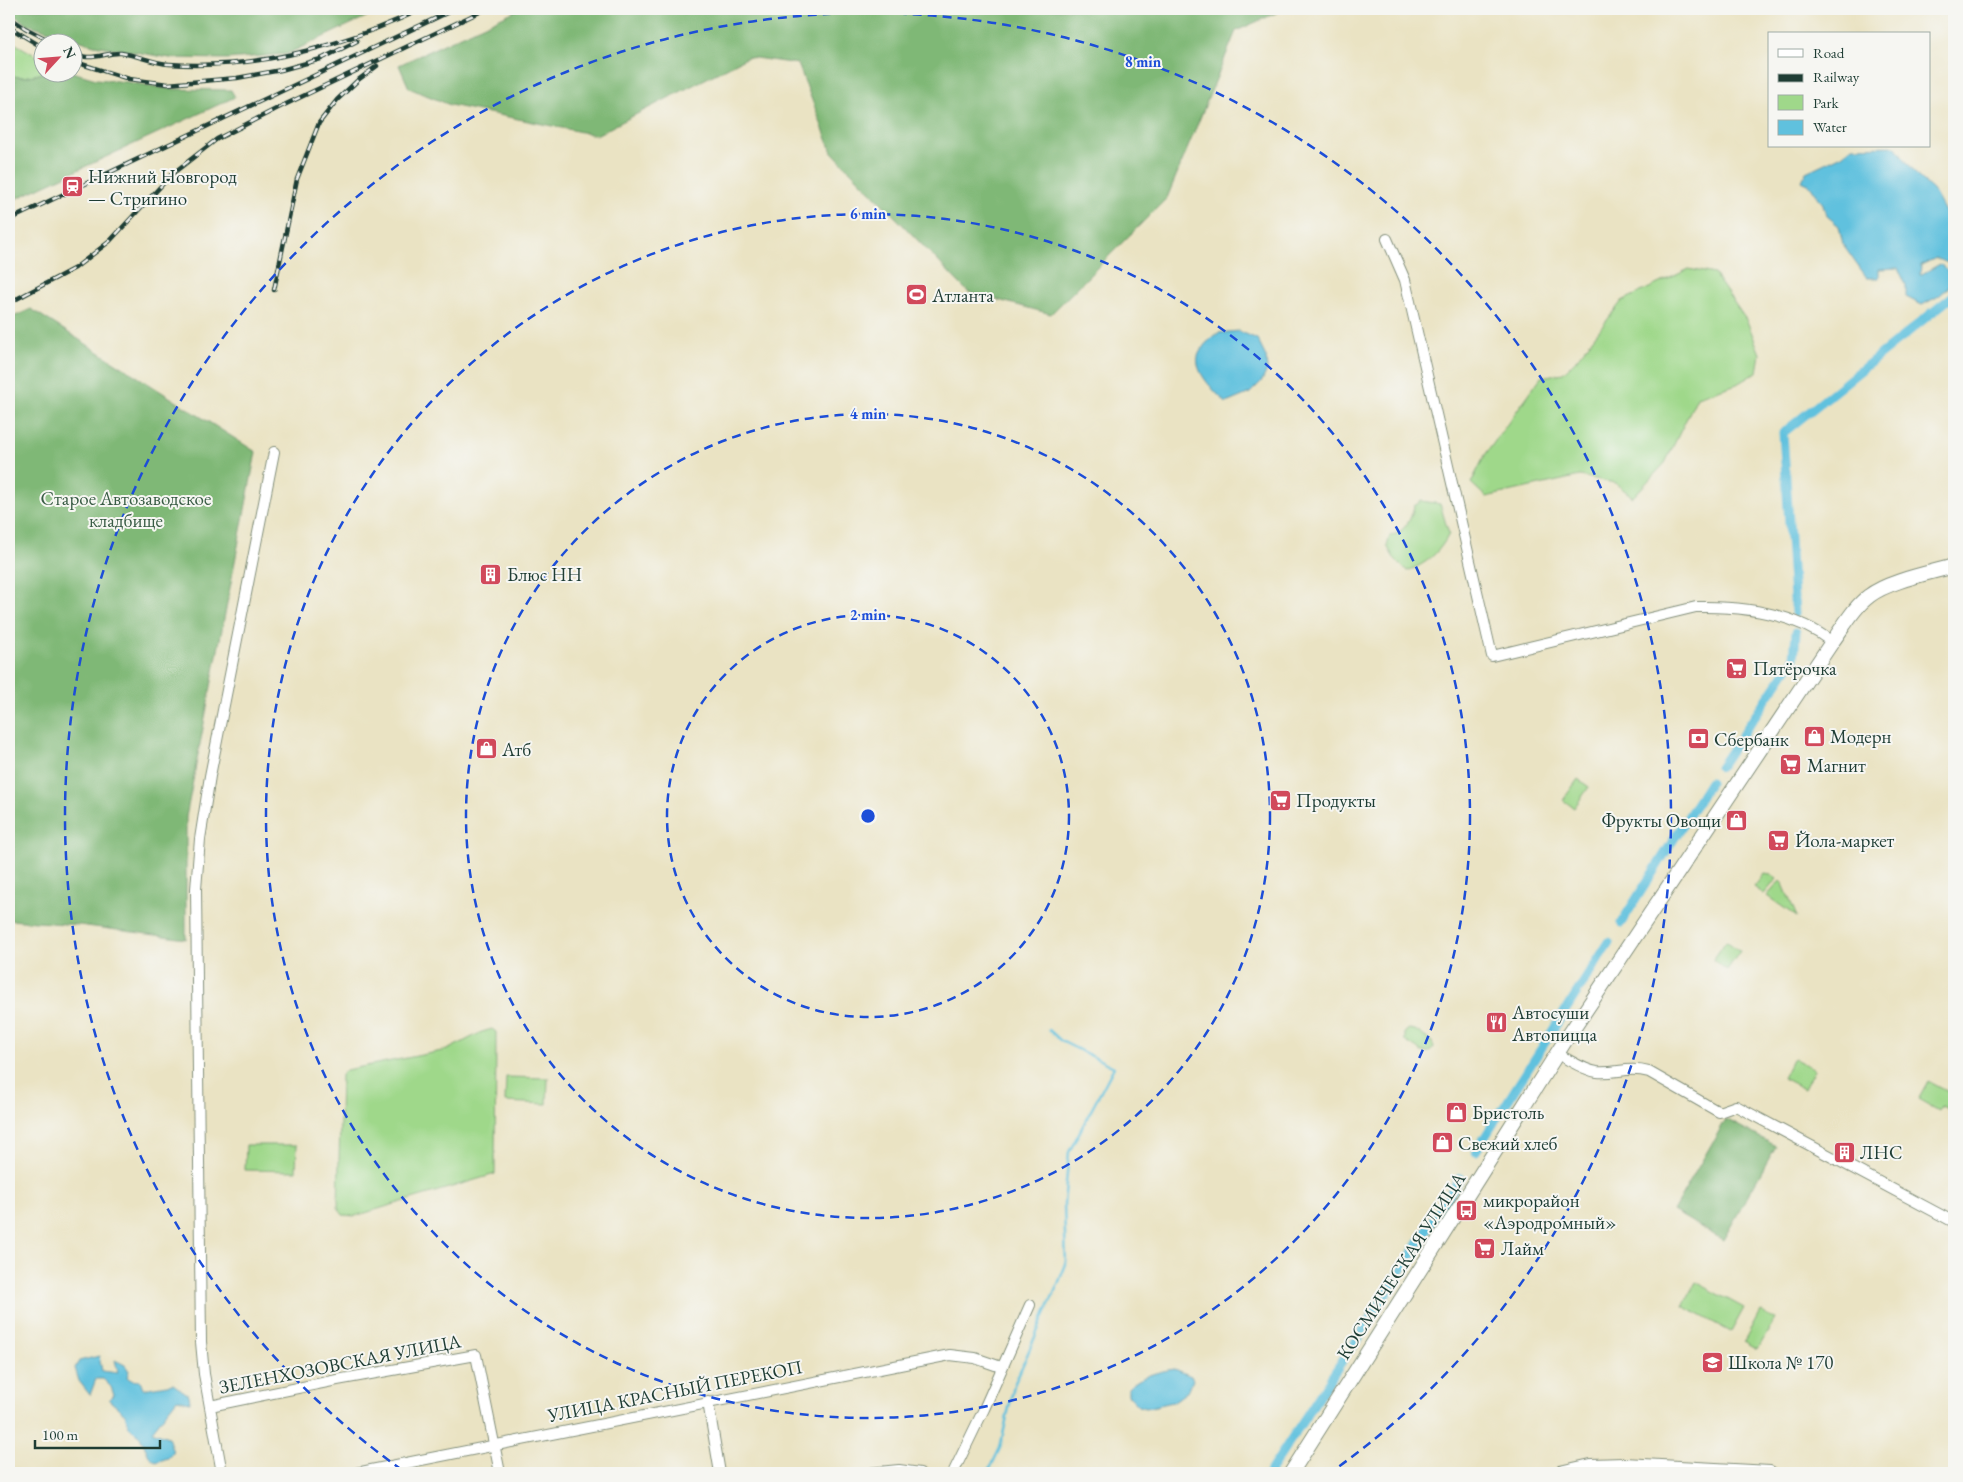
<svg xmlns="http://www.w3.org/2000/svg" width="1963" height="1482" font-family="'EB Garamond',serif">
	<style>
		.green { fill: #9fd88a; stroke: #5f8a5f }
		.forest { fill: #7fb876; stroke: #4f7a55 }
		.water { fill: #60c1de; stroke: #407f89 }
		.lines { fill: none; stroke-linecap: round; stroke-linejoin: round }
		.stream { stroke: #60c1de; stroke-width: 2.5 }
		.canal { stroke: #60c1de; stroke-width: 9 }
		.street-casing { stroke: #84907c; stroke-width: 12 }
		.secondary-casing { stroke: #84907c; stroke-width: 16 }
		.street { stroke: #fff; stroke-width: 10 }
		.secondary { stroke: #fff; stroke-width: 14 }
		.rail-casing { stroke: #1f3d34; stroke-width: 4.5 }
		.rail { stroke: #f6f6f2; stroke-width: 2.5; stroke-dasharray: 8; stroke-linecap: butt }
		.ring { fill: none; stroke: #1d4ed8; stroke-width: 2.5; stroke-dasharray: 9 6 }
		.labels { text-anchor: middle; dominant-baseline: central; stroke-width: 4; stroke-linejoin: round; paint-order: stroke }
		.poi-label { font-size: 19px; fill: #1f3d34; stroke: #f6f6f2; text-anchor: start }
		.park-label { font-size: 19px; fill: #395c45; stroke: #f6f6f2 }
		.street-label { font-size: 19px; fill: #1f3d34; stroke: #f6f6f2 }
		.centre { fill: #1d4ed8; stroke: #f6f6f2; stroke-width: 2.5 }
		.ring-label { font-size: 15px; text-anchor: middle; font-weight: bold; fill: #1d4ed8; stroke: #f6f6f2; stroke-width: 4; stroke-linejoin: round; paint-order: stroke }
	</style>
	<rect width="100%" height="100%" fill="#f6f6f2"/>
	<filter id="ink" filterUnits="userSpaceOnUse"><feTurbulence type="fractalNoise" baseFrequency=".02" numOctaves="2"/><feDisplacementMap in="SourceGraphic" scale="10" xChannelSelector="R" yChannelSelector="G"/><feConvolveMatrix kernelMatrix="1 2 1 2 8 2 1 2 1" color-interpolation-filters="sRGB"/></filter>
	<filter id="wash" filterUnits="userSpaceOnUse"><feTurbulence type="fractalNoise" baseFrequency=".0096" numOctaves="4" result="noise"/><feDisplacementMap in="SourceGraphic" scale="20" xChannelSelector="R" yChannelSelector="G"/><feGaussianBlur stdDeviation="1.12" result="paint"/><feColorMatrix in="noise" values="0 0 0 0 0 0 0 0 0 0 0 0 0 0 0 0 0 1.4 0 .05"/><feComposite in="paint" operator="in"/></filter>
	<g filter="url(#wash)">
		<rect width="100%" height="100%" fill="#eae3c3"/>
		<path class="green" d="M 9,40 L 42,59 L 42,72 L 45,73 L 24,77 L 9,76 Z
			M 1689,269 L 1714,274 L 1747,321 L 1760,354 L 1757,372 L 1737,384 L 1697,397 L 1665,463 L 1633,497 L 1615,483 L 1580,476 L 1486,497 L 1471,483 L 1485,455 L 1541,377 L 1563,373 L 1576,360 L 1622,301 Z
			M 1422,501 L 1440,504 L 1449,534 C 1439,553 1427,564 1407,571 L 1394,558 L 1387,546 L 1390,536 C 1405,532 1411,520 1414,506 Z
			M 1578,779 L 1589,787 L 1574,808 L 1563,800 Z
			M 1764,874 L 1771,875 L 1777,879 L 1764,894 L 1754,887 Z
			M 1780,881 L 1783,884 L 1797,917 L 1767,896 Z
			M 1726,941 L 1740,951 L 1727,970 L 1713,960 Z
			M 492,1029 L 496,1032 L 495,1174 L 355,1216 L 343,1215 L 338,1208 L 341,1075 L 346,1070 L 447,1050 L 482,1032 Z
			M 1409,1029 L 1415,1030 L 1432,1042 L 1434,1047 L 1430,1052 L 1422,1052 L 1405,1041 L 1405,1032 Z
			M 1793,1058 L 1814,1069 L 1804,1089 L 1783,1078 Z
			M 506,1077 L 548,1078 L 547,1104 L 505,1102 Z
			M 1928,1081 L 1954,1095 L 1954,1100 L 1949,1110 L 1942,1106 L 1939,1111 L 1918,1099 Z
			M 246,1145 L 297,1145 L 296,1171 L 245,1170 Z
			M 1696,1282 L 1744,1308 L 1731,1332 L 1683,1306 Z
			M 1760,1311 L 1775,1319 L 1758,1349 L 1744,1341 Z"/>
		<path class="forest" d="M 9,9 L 383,9 L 287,54 L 227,59 L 170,58 L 94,45 L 27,24 L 9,12 Z
			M 519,9 L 1285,9 L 1236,31 L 1167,198 L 1051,314 L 968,292 L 832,152 L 798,64 L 748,57 L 596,135 L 450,105 L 409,88 L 399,65 Z
			M 72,72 L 96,79 L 127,82 L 169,89 L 231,90 L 235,97 L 9,202 L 9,76 L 24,77 L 45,73 Z
			M 31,309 L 256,452 L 186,817 L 186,939 L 79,925 L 9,920 L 9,319 Z
			M 1726,1119 L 1776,1146 L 1723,1240 L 1673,1211 Z"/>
		<path class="water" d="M 1895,146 L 1918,177 L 1933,190 L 1954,228 L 1954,269 L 1950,264 L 1936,258 L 1921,265 L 1920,275 L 1940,264 L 1949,272 L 1954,282 L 1939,296 L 1922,305 L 1906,297 L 1906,285 L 1898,268 L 1879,269 L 1879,278 L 1867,278 L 1843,244 L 1839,226 L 1826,215 L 1823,204 L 1810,185 L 1802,181 L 1806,172 L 1842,155 L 1852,147 Z
			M 1239,331 L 1257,339 L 1266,357 L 1267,370 L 1262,381 L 1250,393 L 1226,403 C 1215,391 1188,368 1201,350 C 1205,343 1212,338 1218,333 Z
			M 99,1356 L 102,1371 L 118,1373 L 115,1360 L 125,1365 L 129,1371 L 127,1377 L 131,1380 L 140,1381 L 143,1389 L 173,1384 L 189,1395 L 190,1402 L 177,1399 L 152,1431 L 168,1437 L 173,1452 L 168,1458 L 156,1462 L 149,1456 L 140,1436 L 129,1427 L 125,1414 L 109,1400 L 114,1395 L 111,1387 L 103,1379 L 96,1379 L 90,1395 L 79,1381 L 75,1368 L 79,1361 Z
			M 1175,1369 L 1191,1376 L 1193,1380 L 1188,1391 L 1173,1402 L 1146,1408 L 1139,1406 L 1128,1395 L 1128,1388 C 1140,1376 1159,1371 1175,1369 Z"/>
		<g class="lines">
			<path class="stream" d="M 988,1473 L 1000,1448 L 1014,1385 L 1058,1284 L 1066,1264 L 1064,1204 L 1069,1152 L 1114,1067 L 1061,1041 L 1049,1030"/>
			<path class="canal" d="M 1795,613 L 1783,433 L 1954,295
				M 1720,767 L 1794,659 L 1796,632
				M 1621,923 L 1710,782
				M 1476,1151 L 1609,942
				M 1353,1346 L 1460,1178
				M 1269,1473 L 1344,1358"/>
		</g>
	</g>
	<g filter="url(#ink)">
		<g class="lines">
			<defs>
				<path id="street" d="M 1387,239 L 1405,280 L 1492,656 L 1696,607 C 1742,606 1795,613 1832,642
					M 1557,1054 C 1570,1060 1583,1070 1597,1072 C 1616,1074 1628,1066 1649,1072 L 1719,1112 L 1736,1106 L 1954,1222
					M 708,1402 L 720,1473
					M 210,1406 L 337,1380 L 476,1355 L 500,1473
					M 222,1473 L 204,1374 L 201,1342 L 196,889 L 200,839 L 210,776 L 274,452
					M 356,1473 L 950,1355 L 975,1358 L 1001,1367
					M 869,1473 L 899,1470 L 920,1473
					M 953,1473 L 984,1409 L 1030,1305"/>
				<path id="secondary" d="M 1291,1473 L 1565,1041 L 1832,642 C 1844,626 1854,607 1869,596 C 1888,581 1930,573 1954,566
					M 1560,1473 L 1591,1466 L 1624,1465 L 1770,1473"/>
			</defs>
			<use href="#street" class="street-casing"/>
			<use href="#secondary" class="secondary-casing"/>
			<use href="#street" class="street"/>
			<use href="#secondary" class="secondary"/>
			<defs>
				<path id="rail" d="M 9,17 L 25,28 L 52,42
					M 9,27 L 42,47
					M 72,52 C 77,54 82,57 87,57 C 98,58 110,52 121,53 C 137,55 153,63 169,64 C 257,70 343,46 422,9
					M 72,61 L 129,79 L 168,84 L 237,78 L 281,70 L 321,59 L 357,41
					M 9,220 L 455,9
					M 274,290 L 297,179 L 319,123 L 337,100 L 358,80 L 377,66
					M 9,303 L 75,268 L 110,241 L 172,174 L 217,139 L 282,106 L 486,9"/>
			</defs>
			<use href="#rail" class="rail-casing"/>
			<use href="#rail" class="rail"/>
		</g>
	</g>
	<g class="ring">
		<circle cx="868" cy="816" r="201"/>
		<circle cx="868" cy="816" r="402"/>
		<circle cx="868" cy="816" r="602"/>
		<path d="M402 1470A803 803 0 1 1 1334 1470"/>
	</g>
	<defs>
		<symbol id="station-square" viewBox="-11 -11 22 22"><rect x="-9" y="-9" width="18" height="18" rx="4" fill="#d1495b" stroke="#f6f6f2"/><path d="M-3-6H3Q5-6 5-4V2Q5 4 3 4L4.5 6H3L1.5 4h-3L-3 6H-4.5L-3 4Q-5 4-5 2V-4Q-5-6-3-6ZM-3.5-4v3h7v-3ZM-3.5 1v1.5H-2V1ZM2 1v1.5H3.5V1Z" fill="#fff"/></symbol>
		<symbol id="stadium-square" viewBox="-11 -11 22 22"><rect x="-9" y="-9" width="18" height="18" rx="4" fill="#d1495b" stroke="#f6f6f2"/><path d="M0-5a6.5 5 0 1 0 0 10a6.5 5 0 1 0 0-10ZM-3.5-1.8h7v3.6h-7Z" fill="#fff"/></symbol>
		<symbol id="building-square" viewBox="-11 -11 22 22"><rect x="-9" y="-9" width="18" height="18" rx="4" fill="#d1495b" stroke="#f6f6f2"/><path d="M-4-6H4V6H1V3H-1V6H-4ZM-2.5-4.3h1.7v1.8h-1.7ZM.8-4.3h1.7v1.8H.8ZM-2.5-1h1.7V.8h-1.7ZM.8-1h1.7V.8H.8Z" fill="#fff"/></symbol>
		<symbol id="supermarket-square" viewBox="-11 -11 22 22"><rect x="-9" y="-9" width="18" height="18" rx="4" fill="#d1495b" stroke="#f6f6f2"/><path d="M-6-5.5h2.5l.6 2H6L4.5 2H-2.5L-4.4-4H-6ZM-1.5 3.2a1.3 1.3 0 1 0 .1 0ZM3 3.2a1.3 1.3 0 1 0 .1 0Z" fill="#fff"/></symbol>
		<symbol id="shop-square" viewBox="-11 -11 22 22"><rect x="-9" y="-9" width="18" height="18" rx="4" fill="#d1495b" stroke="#f6f6f2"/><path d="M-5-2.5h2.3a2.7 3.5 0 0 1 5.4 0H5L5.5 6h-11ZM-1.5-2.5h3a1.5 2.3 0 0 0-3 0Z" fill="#fff"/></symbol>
		<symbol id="bank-square" viewBox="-11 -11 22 22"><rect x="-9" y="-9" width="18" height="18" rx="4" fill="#d1495b" stroke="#f6f6f2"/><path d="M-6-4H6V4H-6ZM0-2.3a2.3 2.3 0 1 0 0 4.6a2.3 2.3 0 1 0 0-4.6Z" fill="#fff"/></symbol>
		<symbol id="restaurant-square" viewBox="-11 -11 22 22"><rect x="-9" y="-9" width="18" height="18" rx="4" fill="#d1495b" stroke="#f6f6f2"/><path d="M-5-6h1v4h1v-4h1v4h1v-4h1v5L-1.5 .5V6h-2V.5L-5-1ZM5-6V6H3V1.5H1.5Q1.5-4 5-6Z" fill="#fff"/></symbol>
		<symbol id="bus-square" viewBox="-11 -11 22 22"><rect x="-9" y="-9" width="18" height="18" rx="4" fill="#d1495b" stroke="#f6f6f2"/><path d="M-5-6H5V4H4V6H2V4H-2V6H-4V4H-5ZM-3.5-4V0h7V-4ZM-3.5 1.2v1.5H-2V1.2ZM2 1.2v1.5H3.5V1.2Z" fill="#fff"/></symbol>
		<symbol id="school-square" viewBox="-11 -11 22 22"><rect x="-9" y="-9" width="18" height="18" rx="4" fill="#d1495b" stroke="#f6f6f2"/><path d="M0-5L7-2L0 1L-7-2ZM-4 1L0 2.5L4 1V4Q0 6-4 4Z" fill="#fff"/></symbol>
	</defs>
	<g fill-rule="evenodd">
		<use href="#station-square" x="60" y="174" width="25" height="25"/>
		<use href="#stadium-square" x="904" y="282" width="25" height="25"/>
		<use href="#building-square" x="478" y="562" width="25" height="25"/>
		<use href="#supermarket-square" x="1724" y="656" width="25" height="25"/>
		<use href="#shop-square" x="1802" y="724" width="25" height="25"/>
		<use href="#bank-square" x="1686" y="726" width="25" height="25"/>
		<use href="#shop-square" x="474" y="736" width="25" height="25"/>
		<use href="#supermarket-square" x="1778" y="752" width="25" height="25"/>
		<use href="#supermarket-square" x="1268" y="788" width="25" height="25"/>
		<use href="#shop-square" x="1724" y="808" width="25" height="25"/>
		<use href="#supermarket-square" x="1766" y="828" width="25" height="25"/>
		<use href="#restaurant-square" x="1484" y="1010" width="25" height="25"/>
		<use href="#shop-square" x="1444" y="1100" width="25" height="25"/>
		<use href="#shop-square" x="1430" y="1130" width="25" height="25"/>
		<use href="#building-square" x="1832" y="1140" width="25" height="25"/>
		<use href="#bus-square" x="1454" y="1198" width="25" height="25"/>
		<use href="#supermarket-square" x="1472" y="1236" width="25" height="25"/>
		<use href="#school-square" x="1700" y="1350" width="25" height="25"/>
	</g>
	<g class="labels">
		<g class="poi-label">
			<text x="88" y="176">Нижний Новгород<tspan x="88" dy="22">— Стригино</tspan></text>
			<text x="932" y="295">Атланта</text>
			<text x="507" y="574">Блюс НН</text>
			<text x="1753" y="668">Пятёрочка</text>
			<text x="1830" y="736">Модерн</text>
			<text x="1714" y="739">Сбербанк</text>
			<text x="502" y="749">Атб</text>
			<text x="1807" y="765">Магнит</text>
			<text x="1296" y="800">Продукты</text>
			<text x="1721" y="820" text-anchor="end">Фрукты Овощи</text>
			<text x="1795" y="840">Йола-маркет</text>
			<text x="1512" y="1012">Автосуши<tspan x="1512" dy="22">Автопицца</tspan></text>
			<text x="1472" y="1112">Бристоль</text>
			<text x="1458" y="1143">Свежий хлеб</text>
			<text x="1860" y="1152">ЛНС</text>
			<text x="1483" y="1200">микрорайон<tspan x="1483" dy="22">«Аэродромный»</tspan></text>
			<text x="1501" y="1248">Лайм</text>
			<text x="1728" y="1362">Школа № 170</text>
		</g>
		<g class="park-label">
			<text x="126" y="498">Старое Автозаводское<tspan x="126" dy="22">кладбище</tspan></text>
		</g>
		<g class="street-label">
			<text transform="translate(1401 1266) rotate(-57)">КОСМИЧЕСКАЯ УЛИЦА</text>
			<text transform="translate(340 1364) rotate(-11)">ЗЕЛЕНХОЗОВСКАЯ УЛИЦА</text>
			<text transform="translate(675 1391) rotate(-11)">УЛИЦА КРАСНЫЙ ПЕРЕКОП</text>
		</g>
	</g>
	<circle cx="868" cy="816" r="8" class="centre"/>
	<g class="ring-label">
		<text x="1143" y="67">8 min</text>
		<text x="868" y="219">6 min</text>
		<text x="868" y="419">4 min</text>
		<text x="868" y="620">2 min</text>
	</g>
	<rect width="1963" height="1482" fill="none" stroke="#f6f6f2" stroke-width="30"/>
	<rect x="1768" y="32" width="162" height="115" fill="#f6f6f2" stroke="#a0aca6"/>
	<rect x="1778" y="49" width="25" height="8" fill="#ffffff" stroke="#a0aca6"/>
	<text x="1813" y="58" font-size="15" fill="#1f3d34">Road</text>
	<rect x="1778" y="74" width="25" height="8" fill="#1f3d34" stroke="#a0aca6"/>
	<text x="1813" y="82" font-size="15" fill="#1f3d34">Railway</text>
	<rect x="1778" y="95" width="25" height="15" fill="#9fd88a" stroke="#a0aca6"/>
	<text x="1813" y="108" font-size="15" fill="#1f3d34">Park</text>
	<rect x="1778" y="120" width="25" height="15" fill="#60c1de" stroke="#a0aca6"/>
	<text x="1813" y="132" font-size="15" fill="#1f3d34">Water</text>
	<g transform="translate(58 58) rotate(64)"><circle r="24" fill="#f6f6f2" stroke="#a0aca6"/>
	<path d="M0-4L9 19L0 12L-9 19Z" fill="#d1495b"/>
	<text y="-8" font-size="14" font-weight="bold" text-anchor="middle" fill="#1f3d34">N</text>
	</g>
	<path d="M35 1440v8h125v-8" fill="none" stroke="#1f3d34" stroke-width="2.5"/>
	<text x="42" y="1440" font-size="15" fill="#1f3d34" stroke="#f6f6f2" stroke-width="4" paint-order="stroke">100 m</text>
</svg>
